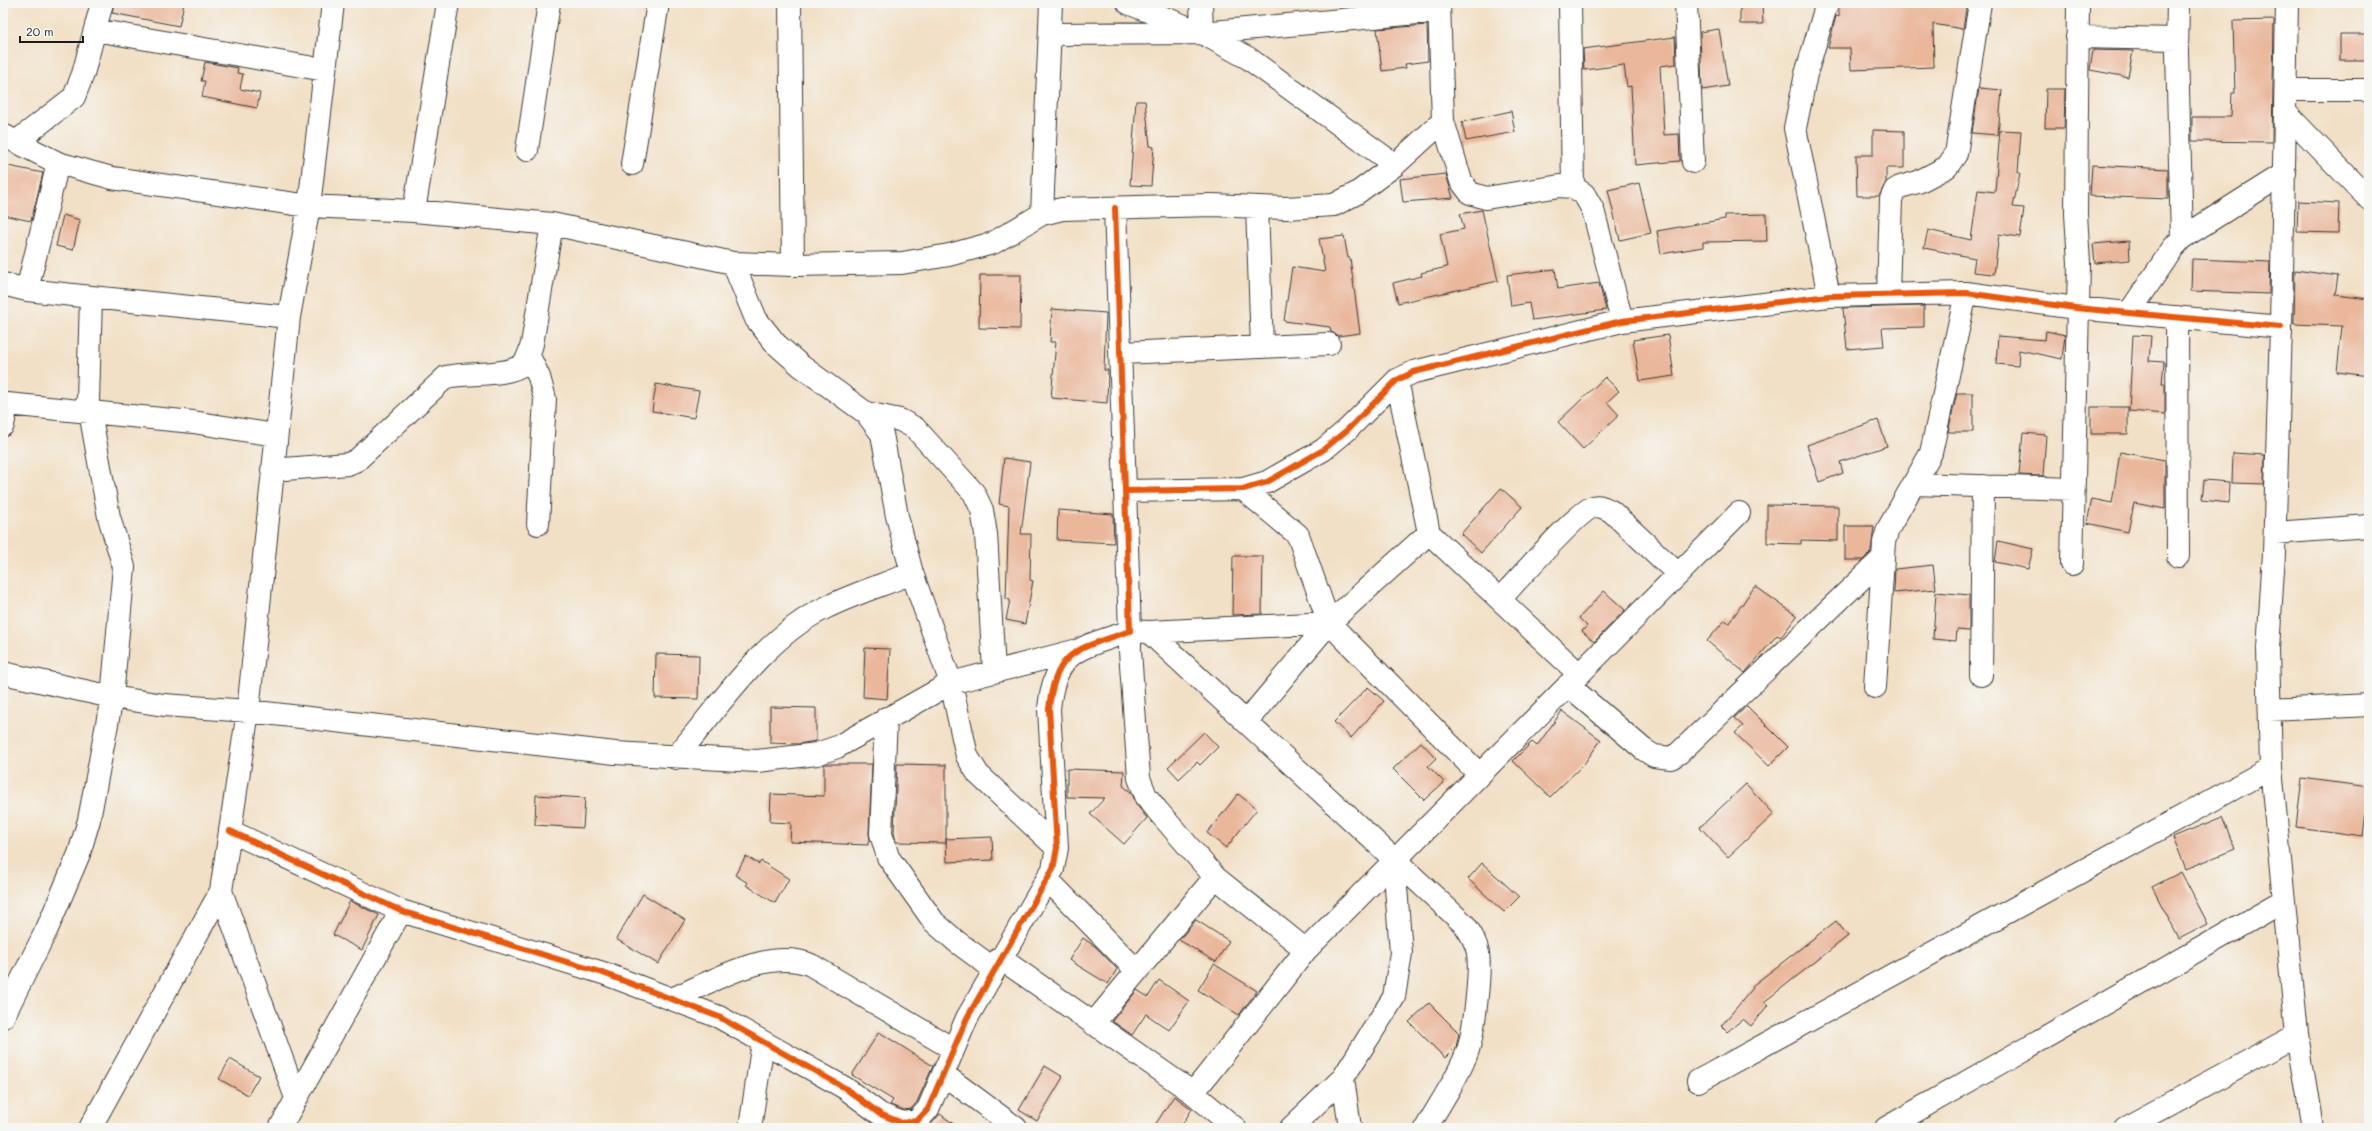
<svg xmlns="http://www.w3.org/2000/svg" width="2372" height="1131" font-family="Mali,sans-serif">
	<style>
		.building { fill: #eab79b }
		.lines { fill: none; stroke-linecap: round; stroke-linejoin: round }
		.minor-casing { stroke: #3c3936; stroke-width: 24 }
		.minor { stroke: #fff; stroke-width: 22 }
		.cycleway-casing { stroke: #f6f6f2; stroke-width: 8 }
		.cycleway { stroke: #e8590c; stroke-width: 6 }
	</style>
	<rect width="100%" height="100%" fill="#f6f6f2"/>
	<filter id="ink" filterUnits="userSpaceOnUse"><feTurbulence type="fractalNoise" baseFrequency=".025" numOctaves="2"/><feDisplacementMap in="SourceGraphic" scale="8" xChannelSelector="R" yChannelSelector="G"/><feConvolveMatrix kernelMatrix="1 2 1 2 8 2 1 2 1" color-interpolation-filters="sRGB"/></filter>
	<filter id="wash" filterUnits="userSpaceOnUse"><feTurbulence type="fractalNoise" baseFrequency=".012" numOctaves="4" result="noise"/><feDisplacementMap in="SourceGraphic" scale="16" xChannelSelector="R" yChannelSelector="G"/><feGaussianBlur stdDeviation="0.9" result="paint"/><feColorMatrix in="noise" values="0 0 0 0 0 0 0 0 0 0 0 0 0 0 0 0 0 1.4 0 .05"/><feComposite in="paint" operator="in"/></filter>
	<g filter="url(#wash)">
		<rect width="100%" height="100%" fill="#f2e0c6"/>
		<g id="blocks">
			<path class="building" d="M 114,3 L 184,3 L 179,26 L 112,13 Z
				M 1740,3 L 1762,3 L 1763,24 L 1740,24 Z
				M 1839,3 L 1967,3 L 1963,29 L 1933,24 L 1934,67 L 1851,70 L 1850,48 L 1828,48 L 1836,16 L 1839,17 Z
				M 2274,20 L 2272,142 L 2192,141 L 2192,117 L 2231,117 L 2232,93 L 2235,93 L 2233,21 Z
				M 1427,25 L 1428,61 L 1405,64 L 1406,68 L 1382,71 L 1377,29 Z
				M 1719,29 L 1728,86 L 1702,90 L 1700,32 Z
				M 2340,34 L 2369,34 L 2369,60 L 2340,60 Z
				M 1675,37 L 1676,64 L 1660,66 L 1664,135 L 1679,134 L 1680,161 L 1635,165 L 1631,86 L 1627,87 L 1624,65 L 1584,70 L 1583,49 Z
				M 2093,50 L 2133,51 L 2128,77 L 2090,70 Z
				M 205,62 L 238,68 L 237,73 L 243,74 L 240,89 L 260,93 L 257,108 L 202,97 L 205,81 L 201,81 Z
				M 1979,88 L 2002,90 L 1998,135 L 1972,133 Z
				M 2046,89 L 2065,89 L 2064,128 L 2045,128 Z
				M 1136,101 L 1145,101 L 1150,146 L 1154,147 L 1151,186 L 1130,185 Z
				M 1511,111 L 1515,132 L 1466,141 L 1462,122 Z
				M 1873,130 L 1904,131 L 1904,168 L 1886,168 L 1886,182 L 1879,196 L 1857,196 L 1856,155 L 1873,155 Z
				M 2000,130 L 2021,131 L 2018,173 L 2020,173 L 2013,207 L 2024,208 L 2020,237 L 1999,234 L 1994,274 L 1973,272 L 1975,258 L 1924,248 L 1928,230 L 1971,240 L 1978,190 L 1995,192 Z
				M 3,165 L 43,173 L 31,221 L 3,215 Z
				M 2092,165 L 2168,169 L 2168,199 L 2090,196 Z
				M 1446,174 L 1453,198 L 1403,202 L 1400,179 Z
				M 1639,183 L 1651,233 L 1620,240 L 1608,190 Z
				M 2298,201 L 2339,203 L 2338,233 L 2297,232 Z
				M 1482,210 L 1498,281 L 1398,303 L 1393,283 L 1422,276 L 1421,273 L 1447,267 L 1440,234 L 1464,229 L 1460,214 Z
				M 1766,214 L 1767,241 L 1703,242 L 1703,247 L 1661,254 L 1657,231 L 1725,219 L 1725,215 Z
				M 63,215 L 80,220 L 73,250 L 56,246 Z
				M 1344,236 L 1348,258 L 1350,258 L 1360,333 L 1338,336 L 1331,332 L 1330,327 L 1284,321 L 1292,267 L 1325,272 L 1319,239 Z
				M 2129,241 L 2130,260 L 2095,263 L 2093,244 Z
				M 2192,259 L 2270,262 L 2269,294 L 2191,291 Z
				M 1555,269 L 1558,289 L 1599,283 L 1606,310 L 1532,320 L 1529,303 L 1511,306 L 1507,275 Z
				M 2295,270 L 2338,276 L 2335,295 L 2369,299 L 2369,376 L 2337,372 L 2342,326 L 2294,324 Z
				M 980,275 L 1021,275 L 1020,329 L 979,328 Z
				M 1924,306 L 1924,327 L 1882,328 L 1884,346 L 1847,349 L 1843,308 Z
				M 1052,309 L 1106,313 L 1104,370 L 1108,370 L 1107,403 L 1051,398 L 1056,342 L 1050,342 Z
				M 2046,331 L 2065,335 L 2062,359 L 2019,350 L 2018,366 L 1996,364 L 1998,336 L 2045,340 Z
				M 1668,335 L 1674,376 L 1640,381 L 1633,340 Z
				M 2133,335 L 2151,336 L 2149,361 L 2164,362 L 2162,384 L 2165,384 L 2165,414 L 2129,411 Z
				M 1605,377 L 1619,391 L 1607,402 L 1619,415 L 1583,449 L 1558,422 Z
				M 656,384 L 699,391 L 694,418 L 652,411 Z
				M 1957,393 L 1973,393 L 1973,432 L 1948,432 Z
				M 2091,407 L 2128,407 L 2128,434 L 2091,434 Z
				M 1878,420 L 1887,446 L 1840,462 L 1843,473 L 1819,482 L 1807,445 Z
				M 2023,433 L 2046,435 L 2043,476 L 2019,475 Z
				M 2120,452 L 2165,460 L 2165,509 L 2134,503 L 2128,532 L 2087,523 L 2092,499 L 2112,503 Z
				M 2233,453 L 2265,455 L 2264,484 L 2232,483 Z
				M 1004,458 L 1030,462 L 1021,534 L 1031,534 L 1030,580 L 1033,581 L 1025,624 L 1006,620 L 1010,600 L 1006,599 L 1009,506 L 999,504 Z
				M 2204,480 L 2230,482 L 2229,503 L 2202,500 Z
				M 1501,488 L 1522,507 L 1481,553 L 1461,534 Z
				M 1767,505 L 1838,506 L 1838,541 L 1801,540 L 1801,544 L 1767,543 Z
				M 1058,510 L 1113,514 L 1114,543 L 1057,540 Z
				M 1845,526 L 1874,526 L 1871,552 L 1863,560 L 1845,560 Z
				M 1998,541 L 2033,549 L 2028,569 L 1995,562 Z
				M 1233,556 L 1263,556 L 1262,614 L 1232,615 Z
				M 1933,565 L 1936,589 L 1894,593 L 1895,569 Z
				M 1755,586 L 1797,616 L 1781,637 L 1777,635 L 1745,673 L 1707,641 L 1725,620 L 1729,623 Z
				M 1604,591 L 1625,610 L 1594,642 L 1582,631 L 1587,626 L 1579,618 Z
				M 1936,592 L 1969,595 L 1969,631 L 1957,630 L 1956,641 L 1933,639 Z
				M 865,648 L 890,649 L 887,699 L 863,697 Z
				M 656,654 L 699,655 L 698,699 L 655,698 Z
				M 1368,687 L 1384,701 L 1351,738 L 1334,722 Z
				M 1747,706 L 1788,747 L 1769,766 L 1735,733 L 1743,726 L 1734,718 Z
				M 770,707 L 816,708 L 816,741 L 798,744 L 770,743 Z
				M 1562,711 L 1601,740 L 1584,764 L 1550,797 L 1513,761 L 1532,742 L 1537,746 Z
				M 1204,732 L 1218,747 L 1200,765 L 1197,762 L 1179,779 L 1168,767 Z
				M 1421,742 L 1436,758 L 1428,766 L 1444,782 L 1424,800 L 1393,769 Z
				M 825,764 L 872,764 L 869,833 L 870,841 L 868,841 L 868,845 L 790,842 L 791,823 L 770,822 L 771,794 L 824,796 L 824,765 Z
				M 897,764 L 946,765 L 946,843 L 896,842 L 894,832 Z
				M 1067,769 L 1124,771 L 1123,786 L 1132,793 L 1136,804 L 1147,818 L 1124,844 L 1090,814 L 1105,798 L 1067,797 Z
				M 2302,778 L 2369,787 L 2363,836 L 2296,827 Z
				M 1746,784 L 1774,814 L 1728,857 L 1700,827 Z
				M 1238,794 L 1257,809 L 1226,848 L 1207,833 Z
				M 536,795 L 585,798 L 583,828 L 535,825 Z
				M 2222,817 L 2235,849 L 2186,869 L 2173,837 Z
				M 992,837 L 993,860 L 947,862 L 946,839 Z
				M 746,856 L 759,864 L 761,861 L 789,879 L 775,903 L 746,885 L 748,883 L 735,875 Z
				M 1482,863 L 1519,897 L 1504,912 L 1468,879 Z
				M 2181,872 L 2208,924 L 2179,939 L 2152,887 Z
				M 643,894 L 685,920 L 658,964 L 616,939 Z
				M 350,901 L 379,915 L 362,950 L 333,935 Z
				M 1196,920 L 1229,941 L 1216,962 L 1179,940 Z
				M 1836,921 L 1848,936 L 1764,1002 L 1768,1005 L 1751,1026 L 1743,1019 L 1727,1032 L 1721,1026 L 1753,988 L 1752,986 Z
				M 1083,938 L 1096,947 L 1117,969 L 1108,984 L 1069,960 Z
				M 1214,964 L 1257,991 L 1239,1015 L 1198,990 Z
				M 1159,980 L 1189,1001 L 1169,1030 L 1146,1014 L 1132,1035 L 1112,1021 L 1137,990 L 1148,997 Z
				M 1429,1003 L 1459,1033 L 1456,1047 L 1445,1058 L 1409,1022 Z
				M 879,1032 L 933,1066 L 917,1102 L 911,1109 L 904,1110 L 890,1105 L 893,1100 L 852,1075 Z
				M 230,1059 L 259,1076 L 248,1095 L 219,1079 Z
				M 1045,1066 L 1063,1077 L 1037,1121 L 1019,1110 Z
				M 1174,1096 L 1192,1109 L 1180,1128 L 1153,1128 Z
				M 940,1114 L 959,1128 L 928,1128 Z"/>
		</g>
	</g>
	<g filter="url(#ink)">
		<use href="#blocks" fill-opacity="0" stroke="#3c3936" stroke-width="1"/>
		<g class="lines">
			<defs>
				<path id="minor" d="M 790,3 L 793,265
					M 1128,3 L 1202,33 L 1248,58 L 1395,165
					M 1201,3 L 1202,33
					M 1439,3 L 1443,121 L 1461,181 L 1470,193 L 1486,198 L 1560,186 L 1573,187 L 1584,194 L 1593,210 L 1622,321
					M 1570,3 L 1573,187
					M 1686,3 L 1693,162
					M 1827,3 L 1806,74 L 1795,128 L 1829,296
					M 2178,3 L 2177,52 L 2182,238
					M 2287,3 L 2281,327 L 2274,553 L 2268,649 L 2271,768 L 2297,1035 L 2312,1128
					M 95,30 L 325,70
					M 1050,34 L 1202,33 L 1439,11
					M 2077,37 L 2177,39
					M 2286,90 L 2369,90
					M 2286,113 L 2369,199
					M 3,135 L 58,163 L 112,178 L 309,206 L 414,211 L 448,3
					M 16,142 L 74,97 L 83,74 L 102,3
					M 527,150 L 549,3
					M 632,164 L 658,3
					M 1257,207 L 1262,347
					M 414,211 L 552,224 L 733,263 L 793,265 L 902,263 L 949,255 L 993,243 L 1042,214 L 1062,209 L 1212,205 L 1286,208 L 1334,205 L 1357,193 L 1395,165 L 1443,121
					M 1042,214 L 1051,3
					M 733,263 L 756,319 L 776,344 L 801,366 L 866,413 L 882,434 L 897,516 L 912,573 L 951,683 L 967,756 L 978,774 L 1057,848
					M 3,284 L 27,290 L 91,297 L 289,317
					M 27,290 L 58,163
					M 1888,294 L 1891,199 L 1895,190 L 1900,187 L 1918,182 L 1947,167 L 1956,154 L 1980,3
					M 2129,313 L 2173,248 L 2182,238 L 2285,173
					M 2177,317 L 2178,556
					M 1121,353 L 1329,344
					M 529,356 L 539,377 L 545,399 L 538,524
					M 1397,380 L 1429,533 L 1579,674
					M 866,413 L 900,420 L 915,428 L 974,493 L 982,510 L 986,534 L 994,671
					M 3,425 L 7,404 L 193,422 L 275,435
					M 272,470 L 348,464 L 357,460 L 446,377 C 466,372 509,377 523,364 C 528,359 530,351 532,344 L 552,224
					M 1914,484 L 2073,489
					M 1243,489 L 1298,535 L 1329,623 L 1479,774
					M 1125,491 L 1243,489 L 1267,482 L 1323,450 L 1347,430 L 1397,380 L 1414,372 L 1622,321 L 1829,296 L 1966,293 L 2076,308 L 2281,327
					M 2275,533 L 2369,526
					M 2072,564 L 2079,263 L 2076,214 L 2078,3
					M 1500,599 C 1515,583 1578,511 1593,507 C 1601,505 1604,508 1611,511 L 1678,574
					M 1149,632 L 1465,925 C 1471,934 1476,942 1478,953 C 1481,973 1474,1031 1468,1050 C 1458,1078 1440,1103 1426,1128
					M 3,673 L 112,697 L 164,705 L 248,711 L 615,753 L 757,761 L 817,754 L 837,747 L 951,683 L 1074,651
					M 1981,675 L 1983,486
					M 1568,685 L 1643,749 L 1654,756 L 1671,758 L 1679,753 L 1883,558
					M 1875,687 L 1884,542 L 1888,529 L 1931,453 L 1966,293
					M 2270,710 L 2369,705
					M 886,718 L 881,834 L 888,857 L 934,922 L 957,942 L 994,969
					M 1246,722 L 1329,623
					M 675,758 C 718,708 764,637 825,608 C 853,594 883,585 912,573
					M 230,831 L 401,911 L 603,973 L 719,1017 L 845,1088 L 880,1114 L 902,1123 L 917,1121 L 928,1109 L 967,1018 L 1053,869 L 1057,848 L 1049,709 C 1055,648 1080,649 1130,631 L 1115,208
					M 1048,880 L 1137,971
					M 221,891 L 296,1098
					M 1306,950 L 1215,877 L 1157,810 L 1146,796 L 1139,778 L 1130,651 L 1130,631 L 1149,632 L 1329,623 L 1429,533
					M 1000,958 L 1193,1093 L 1235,1128
					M 672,999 C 711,982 769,947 811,965 L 953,1049
					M 3,1017 L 47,929 L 79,854 L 89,820 L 112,697 L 124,567 L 109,517 L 88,401 L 91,297
					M 1093,1024 L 1215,877
					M 943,1074 L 1016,1128
					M 1343,1078 L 1350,1128
					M 1698,1081 L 2271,768
					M 1193,1093 L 1306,950 L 1739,513
					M 90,1128 L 221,891 L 248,711 L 289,317 L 309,206 L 333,3
					M 280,1128 L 401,911
					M 750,1128 L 763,1042
					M 1291,1128 L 1343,1078 L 1394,997 L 1401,953 L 1394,860
					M 1886,1128 L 2284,901
					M 2125,1128 L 2297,1035"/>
			</defs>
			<use href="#minor" class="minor-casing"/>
			<use href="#minor" class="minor"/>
			<defs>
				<path id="cycleway" d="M 1125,491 L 1243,489 L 1267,482 L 1323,450 L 1347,430 L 1397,380 L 1414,372 L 1622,321 L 1829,296 L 1966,293 L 2076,308 L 2281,327
					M 230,831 L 401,911 L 603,973 L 719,1017 L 845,1088 L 880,1114 L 902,1123 L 917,1121 L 928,1109 L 967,1018 L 1053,869 L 1057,848 L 1049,709 C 1055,648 1080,649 1130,631 L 1115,208"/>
			</defs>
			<use href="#cycleway" class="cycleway-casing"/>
			<use href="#cycleway" class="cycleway"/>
		</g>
	</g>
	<rect width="2372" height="1131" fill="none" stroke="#f6f6f2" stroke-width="16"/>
	<path d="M20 36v6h63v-6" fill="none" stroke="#1c1c1c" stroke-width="2"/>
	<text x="26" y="36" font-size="12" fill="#1c1c1c" stroke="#f6f6f2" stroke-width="3" paint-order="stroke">20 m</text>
</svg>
